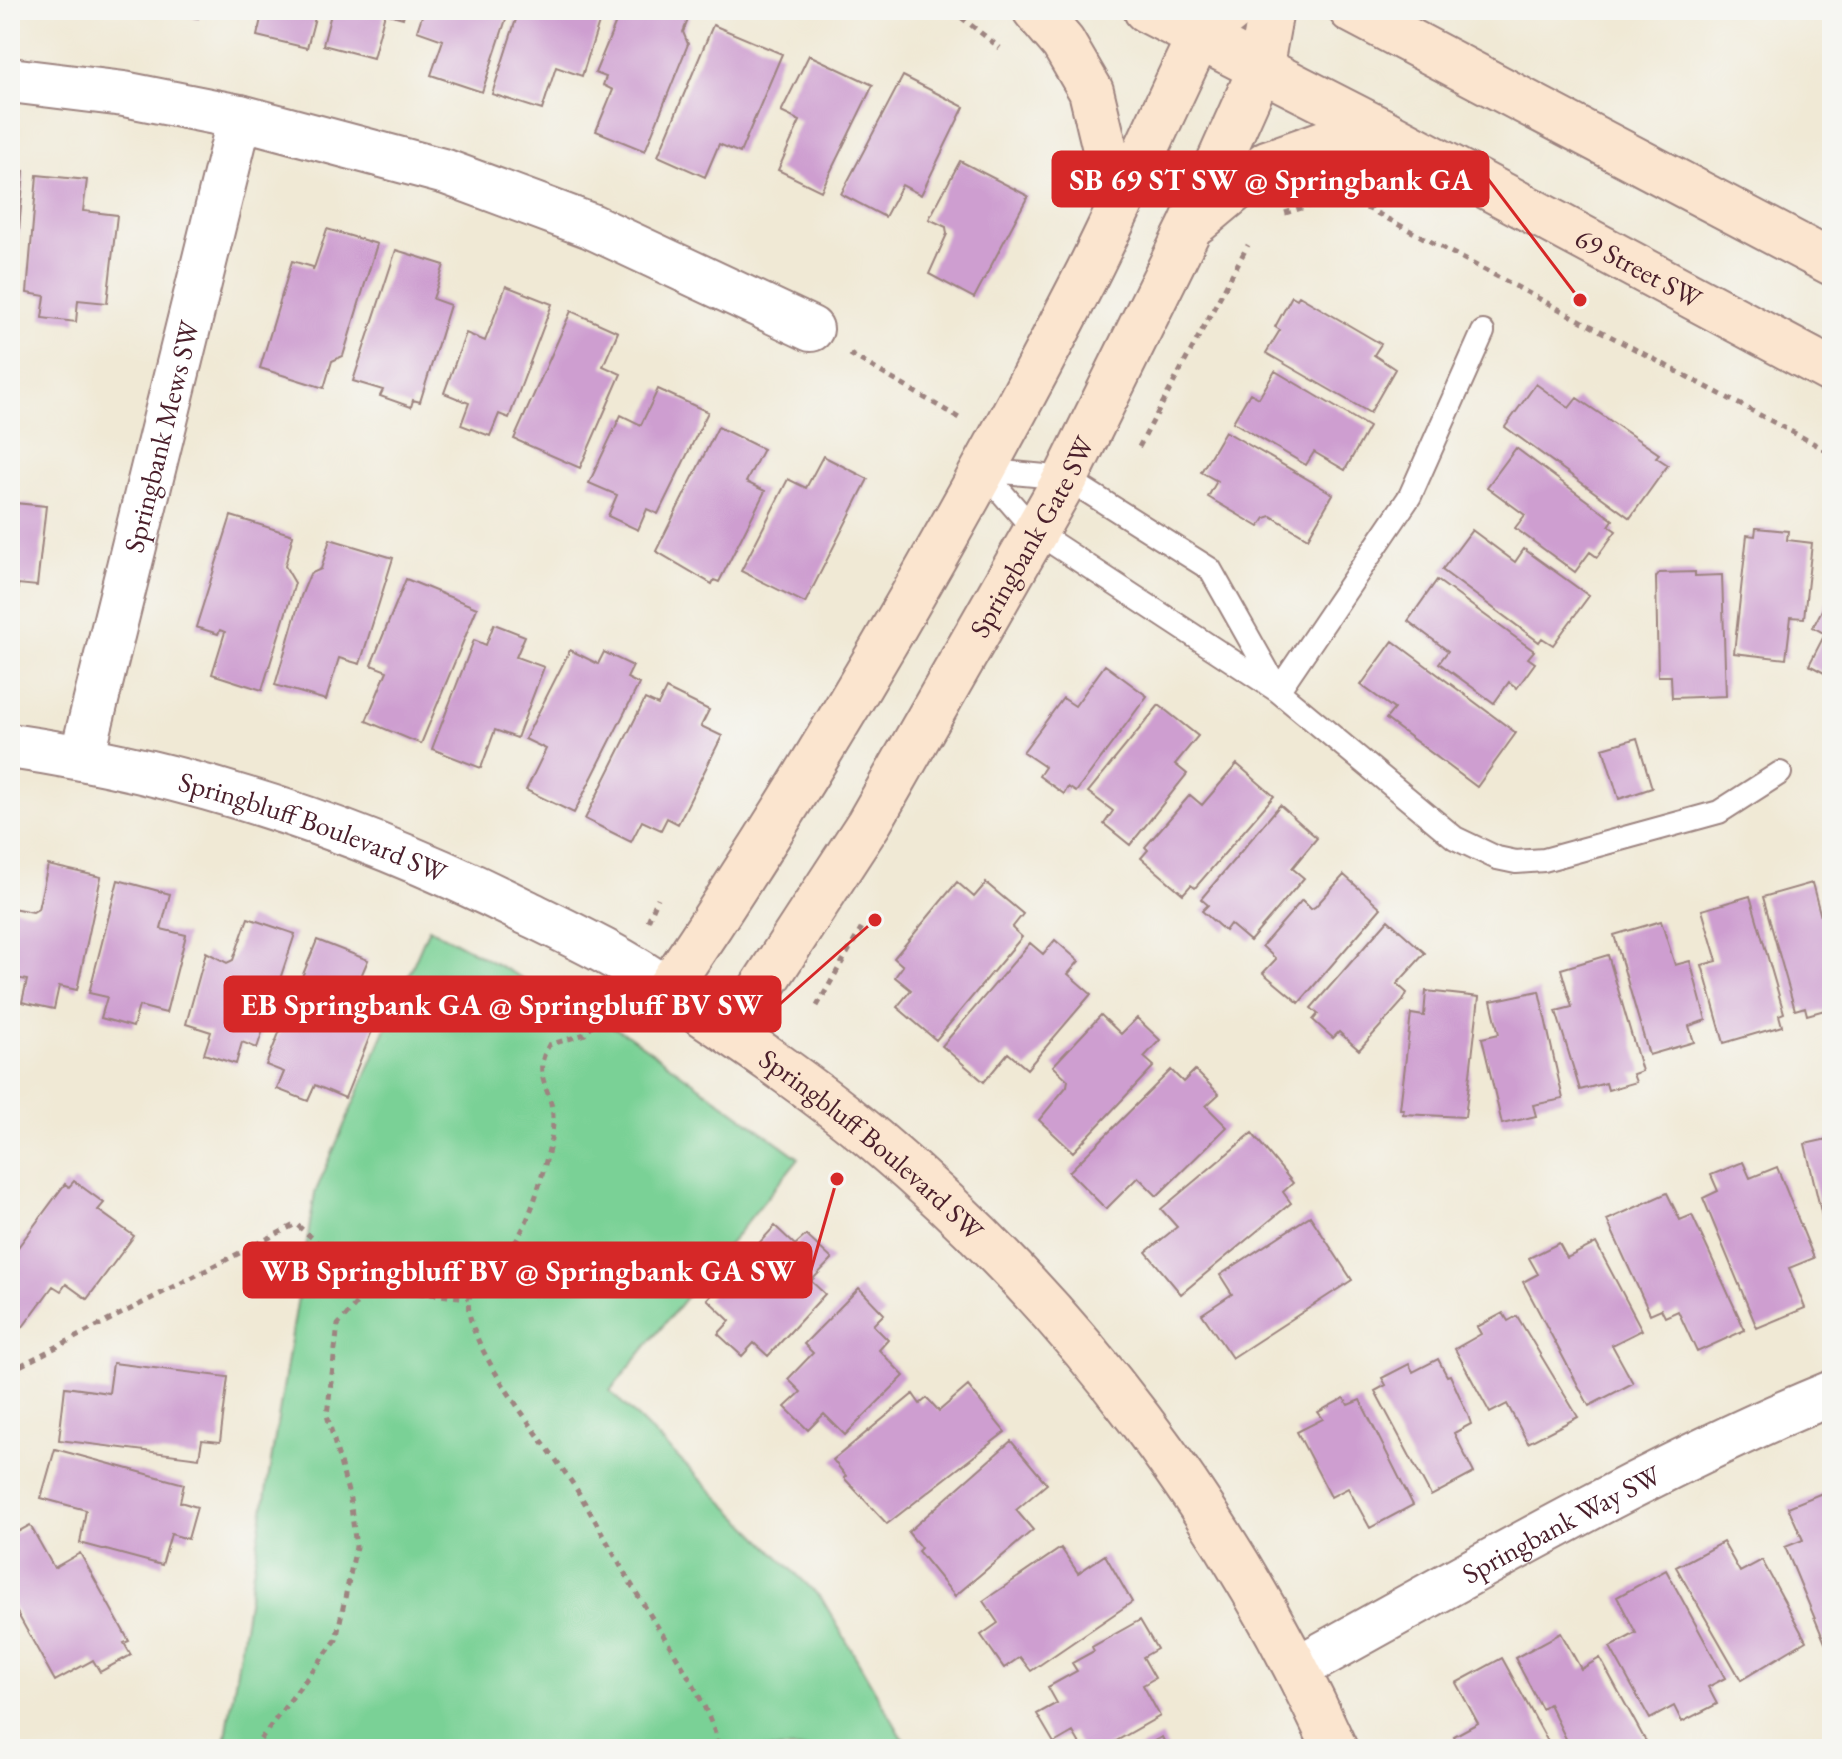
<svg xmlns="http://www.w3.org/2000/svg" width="1842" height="1759" font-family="'EB Garamond',serif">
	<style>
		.green { fill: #7ad196; stroke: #627860; stroke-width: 2 }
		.building { fill: #ce9ed0 }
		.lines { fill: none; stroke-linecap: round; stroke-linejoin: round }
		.lane-casing { stroke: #9d8480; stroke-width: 26 }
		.street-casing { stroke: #9d8480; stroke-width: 48 }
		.secondary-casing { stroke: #9d8480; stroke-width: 48 }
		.path { stroke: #9d8480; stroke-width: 5; stroke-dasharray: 6 6; stroke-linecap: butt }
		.lane { stroke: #fff; stroke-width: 22 }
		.street { stroke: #fff; stroke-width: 44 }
		.secondary { stroke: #fbe5cf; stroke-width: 44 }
		.labels { text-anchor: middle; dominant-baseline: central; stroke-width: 6; stroke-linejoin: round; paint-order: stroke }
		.street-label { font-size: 28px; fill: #4a1f2b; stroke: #f6f6f2 }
		.leader { fill: none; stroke: #d62828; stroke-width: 3 }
		.callout-dot { fill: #d62828; stroke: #f6f6f2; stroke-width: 3 }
		.callout { fill: #d62828; stroke: #d62828; stroke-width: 3 }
		.callout-label { font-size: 30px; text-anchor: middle; font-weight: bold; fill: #fff }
	</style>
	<rect width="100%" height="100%" fill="#f6f6f2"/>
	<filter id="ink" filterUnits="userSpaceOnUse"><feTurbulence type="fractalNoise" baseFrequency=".0125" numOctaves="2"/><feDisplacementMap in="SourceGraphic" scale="16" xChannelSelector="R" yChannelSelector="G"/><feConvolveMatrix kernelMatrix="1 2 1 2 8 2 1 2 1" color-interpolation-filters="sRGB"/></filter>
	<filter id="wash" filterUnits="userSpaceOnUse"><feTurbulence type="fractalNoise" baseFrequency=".006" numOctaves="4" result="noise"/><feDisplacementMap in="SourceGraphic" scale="32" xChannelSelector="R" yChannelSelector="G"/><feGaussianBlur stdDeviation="1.8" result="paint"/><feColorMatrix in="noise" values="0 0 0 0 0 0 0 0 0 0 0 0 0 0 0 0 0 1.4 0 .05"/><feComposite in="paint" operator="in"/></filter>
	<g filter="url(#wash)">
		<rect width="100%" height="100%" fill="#f0e9d5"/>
		<path class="green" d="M 429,928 L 628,1035 L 799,1158 L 610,1391 L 822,1599 L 909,1749 L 224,1749 L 315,1193 Z"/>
		<g id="blocks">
			<path class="building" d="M 158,10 L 200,10 L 198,18 Z
				M 263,10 L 317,10 L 307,48 L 257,36 Z
				M 332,10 L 405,10 L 403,18 L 385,13 L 373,58 L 323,45 Z
				M 424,10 L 509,10 L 482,92 L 431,75 L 443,40 L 417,31 Z
				M 519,10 L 603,10 L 582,76 L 556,67 L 542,110 L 492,94 Z
				M 621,10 L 692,10 L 683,32 L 688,44 L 645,151 L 596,131 L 613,90 L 603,85 L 606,77 L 595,73 Z
				M 713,25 L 782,54 L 740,153 L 719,144 L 705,177 L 658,156 Z
				M 809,55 L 873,85 L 821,191 L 778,170 L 800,121 L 781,112 Z
				M 903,76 L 964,107 L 921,195 L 902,185 L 885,217 L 841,194 Z
				M 960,161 L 1028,196 L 974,298 L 929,274 L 947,234 L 946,227 L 929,219 Z
				M 10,170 L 24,171 L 13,300 L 10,300 Z
				M 37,175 L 87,180 L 83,211 L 117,215 L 107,303 L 78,300 L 76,322 L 42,318 L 45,296 L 27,293 Z
				M 327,229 L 377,244 L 343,356 L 332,361 L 324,388 L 260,368 L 292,261 L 313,267 L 313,271 Z
				M 396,250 L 444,265 L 433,299 L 450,305 L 420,402 L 413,400 L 411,407 L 380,396 L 383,390 L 353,381 Z
				M 506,286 L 552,304 L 509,418 L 499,414 L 490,436 L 461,425 L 469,403 L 444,393 L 466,333 L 485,341 Z
				M 1292,296 L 1297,299 L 1299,296 L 1381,344 L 1374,355 L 1395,369 L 1370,413 L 1266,353 L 1280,330 L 1275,327 Z
				M 571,311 L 618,332 L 603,366 L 621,374 L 580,468 L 514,439 Z
				M 1275,371 L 1369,427 L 1345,470 L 1314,452 L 1306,465 L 1233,422 L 1250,393 L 1259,398 Z
				M 1536,384 L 1569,408 L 1577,398 L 1659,454 L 1656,457 L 1668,465 L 1630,518 L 1505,427 Z
				M 658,389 L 708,412 L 658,514 L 647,509 L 638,530 L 608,516 L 617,495 L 589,483 L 621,415 L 641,425 Z
				M 718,427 L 763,449 L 746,482 L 765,491 L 719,582 L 714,580 L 712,584 L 656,551 Z
				M 1225,431 L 1333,494 L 1308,538 L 1271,516 L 1265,518 L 1259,527 L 1208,497 L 1217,481 L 1201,472 Z
				M 1516,448 L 1613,520 L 1609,526 L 1616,531 L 1597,557 L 1590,552 L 1575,572 L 1515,528 L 1525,515 L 1487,487 Z
				M 823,456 L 868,479 L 805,603 L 741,571 L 788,479 L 806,488 Z
				M 10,484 L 17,485 L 15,503 L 46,506 L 37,586 L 18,584 L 17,597 L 10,597 Z
				M 231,516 L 293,535 L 285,566 L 295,583 L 262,690 L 212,674 L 225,632 L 220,630 L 218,634 L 196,627 Z
				M 1756,528 L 1788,531 L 1787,540 L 1812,543 L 1804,618 L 1791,617 L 1786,659 L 1734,653 L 1747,535 L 1755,536 Z
				M 1472,530 L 1515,562 L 1524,549 L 1589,596 L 1553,645 L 1542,638 L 1539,642 L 1442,570 Z
				M 330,539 L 393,558 L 360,664 L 339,658 L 326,700 L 275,685 L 301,596 L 310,574 L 321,569 Z
				M 1695,572 L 1695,576 L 1722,575 L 1726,696 L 1672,698 L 1671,676 L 1658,676 L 1656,577 L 1659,573 Z
				M 406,579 L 477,608 L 421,744 L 366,721 L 387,671 L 371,665 Z
				M 1437,580 L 1534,651 L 1528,658 L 1535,663 L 1517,688 L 1509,682 L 1494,703 L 1439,663 L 1448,651 L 1408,621 Z
				M 1832,591 L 1832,677 L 1809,665 L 1825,634 L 1813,627 Z
				M 494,624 L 525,636 L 516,657 L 544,667 L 517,738 L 495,730 L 481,768 L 432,749 L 474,640 L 486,645 Z
				M 1393,641 L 1516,733 L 1477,787 L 1386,719 L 1394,709 L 1361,685 Z
				M 570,650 L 598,664 L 604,652 L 633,666 L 627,678 L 639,684 L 574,813 L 526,790 L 546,749 L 525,739 Z
				M 1105,665 L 1147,696 L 1076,792 L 1068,787 L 1064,794 L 1039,776 L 1045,767 L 1023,752 L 1063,698 L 1075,706 Z
				M 666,689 L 709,710 L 701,726 L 722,736 L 678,824 L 667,818 L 661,830 L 642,821 L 631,842 L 585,819 L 645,699 L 658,705 Z
				M 1159,705 L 1198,736 L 1175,764 L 1187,774 L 1130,845 L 1104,824 L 1113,811 L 1088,792 Z
				M 1637,738 L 1652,788 L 1619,799 L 1603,748 Z
				M 1237,764 L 1274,796 L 1195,888 L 1191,885 L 1183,894 L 1141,858 L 1148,850 L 1145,847 L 1190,795 L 1202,805 Z
				M 1280,805 L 1317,838 L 1292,868 L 1304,878 L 1250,941 L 1230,924 L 1225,931 L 1202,911 L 1208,905 L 1201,899 Z
				M 48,865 L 101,877 L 77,990 L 59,986 L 54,1009 L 22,1002 L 27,980 L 10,977 L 12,908 L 33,912 L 38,909 Z
				M 1344,875 L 1381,908 L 1299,1003 L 1263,973 L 1276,959 L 1262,946 L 1302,900 L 1311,909 L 1315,907 Z
				M 118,880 L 170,894 L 161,929 L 186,935 L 166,1013 L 139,1006 L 133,1027 L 101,1018 L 107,997 L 89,993 Z
				M 957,882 L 974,897 L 986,883 L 1023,914 L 1012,928 L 1022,937 L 936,1040 L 897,1007 L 911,990 L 895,977 L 903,966 L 894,958 Z
				M 1812,883 L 1825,932 L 1832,930 L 1832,1008 L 1807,1015 L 1805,1007 L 1795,1010 L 1763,897 Z
				M 1750,896 L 1784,1013 L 1779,1015 L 1782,1026 L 1724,1043 L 1702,965 L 1717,961 L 1702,910 Z
				M 248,918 L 295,934 L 257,1048 L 242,1042 L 236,1064 L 204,1054 L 211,1032 L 186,1024 L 206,952 L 227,963 L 233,960 Z
				M 1388,920 L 1425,953 L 1397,984 L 1407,993 L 1403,1001 L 1359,1050 L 1339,1032 L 1333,1038 L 1313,1020 L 1318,1014 L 1311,1008 Z
				M 1661,921 L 1675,965 L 1690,961 L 1706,1020 L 1689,1026 L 1694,1042 L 1649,1055 L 1614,935 Z
				M 317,940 L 368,960 L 353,995 L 382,1006 L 345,1098 L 315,1085 L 308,1101 L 277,1089 L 284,1072 L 266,1065 Z
				M 1055,940 L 1079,961 L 1068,974 L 1091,994 L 1027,1069 L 1008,1053 L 984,1082 L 942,1046 L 1030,943 L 1043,954 Z
				M 1608,955 L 1642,1071 L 1633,1074 L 1636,1082 L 1608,1090 L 1606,1083 L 1580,1090 L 1556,1011 L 1572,1007 L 1561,969 Z
				M 1426,991 L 1479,997 L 1465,1117 L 1403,1114 L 1404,1109 L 1400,1109 L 1411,1014 L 1424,1016 Z
				M 1539,991 L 1563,1099 L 1533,1105 L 1536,1116 L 1502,1124 L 1482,1038 L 1499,1034 L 1491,1001 Z
				M 1101,1015 L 1121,1034 L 1137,1018 L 1160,1040 L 1144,1057 L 1154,1066 L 1073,1152 L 1039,1120 L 1067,1086 L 1068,1080 L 1053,1066 Z
				M 1171,1070 L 1183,1082 L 1195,1070 L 1219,1094 L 1206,1106 L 1227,1127 L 1157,1196 L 1138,1177 L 1106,1209 L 1069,1172 Z
				M 1252,1133 L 1293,1183 L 1283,1192 L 1291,1203 L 1181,1294 L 1146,1252 L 1177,1227 L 1161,1209 Z
				M 1832,1138 L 1832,1254 L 1831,1254 L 1805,1144 Z
				M 1743,1162 L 1750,1178 L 1777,1167 L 1814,1258 L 1789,1268 L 1805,1308 L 1757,1328 L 1703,1198 L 1718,1191 L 1711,1175 Z
				M 74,1181 L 104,1203 L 98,1210 L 134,1236 L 87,1299 L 66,1284 L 61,1291 L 53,1286 L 22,1328 L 10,1319 L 10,1258 L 65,1184 L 69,1187 Z
				M 1667,1193 L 1680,1220 L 1692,1215 L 1745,1330 L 1697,1352 L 1678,1311 L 1665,1317 L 1661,1309 L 1650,1314 L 1607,1220 Z
				M 1310,1216 L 1352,1280 L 1232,1358 L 1202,1314 L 1232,1294 L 1220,1275 Z
				M 775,1226 L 795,1245 L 806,1235 L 832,1259 L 811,1281 L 825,1294 L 768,1356 L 754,1343 L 742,1356 L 718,1334 L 730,1321 L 707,1299 Z
				M 1559,1243 L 1567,1258 L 1596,1243 L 1642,1330 L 1612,1345 L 1633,1383 L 1589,1406 L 1523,1282 L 1538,1274 L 1529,1258 Z
				M 859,1288 L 884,1314 L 873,1325 L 888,1340 L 879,1350 L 904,1376 L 845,1435 L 824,1414 L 808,1430 L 785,1407 L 801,1392 L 788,1379 L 813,1353 L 804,1344 Z
				M 1503,1313 L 1508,1321 L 1517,1316 L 1578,1417 L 1528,1443 L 1507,1404 L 1490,1413 L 1455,1349 L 1481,1334 L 1477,1327 Z
				M 1438,1359 L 1447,1376 L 1450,1375 L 1468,1415 L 1471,1424 L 1454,1433 L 1474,1473 L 1431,1496 L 1375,1391 L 1386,1385 L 1382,1378 L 1409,1364 L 1413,1372 Z
				M 113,1363 L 228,1377 L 220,1442 L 202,1440 L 199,1458 L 59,1440 L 65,1387 L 109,1393 Z
				M 968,1386 L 1005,1432 L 887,1524 L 844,1478 L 846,1476 L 833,1460 L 913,1394 L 920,1404 L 927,1398 L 939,1411 Z
				M 1344,1398 L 1348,1405 L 1360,1400 L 1413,1505 L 1370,1528 L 1348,1488 L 1331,1497 L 1297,1432 L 1323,1419 L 1318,1412 Z
				M 1011,1441 L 1047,1484 L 1016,1510 L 1033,1530 L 955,1596 L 918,1551 L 921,1548 L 908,1532 Z
				M 55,1449 L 184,1484 L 180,1502 L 197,1507 L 188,1539 L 171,1534 L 162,1565 L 80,1543 L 86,1510 L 41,1498 Z
				M 1832,1489 L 1832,1640 L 1825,1643 L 1785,1547 L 1803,1540 L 1788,1507 Z
				M 30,1525 L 54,1568 L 80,1553 L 129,1641 L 124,1643 L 131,1655 L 100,1672 L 93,1660 L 55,1681 L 10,1600 L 10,1536 Z
				M 1723,1542 L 1740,1572 L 1762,1560 L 1806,1641 L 1741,1680 L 1676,1567 Z
				M 1061,1548 L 1078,1573 L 1105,1555 L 1132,1602 L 1031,1671 L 1020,1657 L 1004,1668 L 981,1635 L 998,1623 L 983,1601 Z
				M 1666,1570 L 1725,1678 L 1708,1687 L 1717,1704 L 1682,1722 L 1674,1706 L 1650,1719 L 1610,1647 L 1636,1633 L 1617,1597 Z
				M 1140,1620 L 1157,1649 L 1143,1657 L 1155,1678 L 1143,1685 L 1160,1716 L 1102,1749 L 1083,1749 L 1073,1732 L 1054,1743 L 1037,1714 L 1057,1703 L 1048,1687 L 1077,1671 L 1072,1663 L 1094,1651 L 1092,1647 Z
				M 1561,1633 L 1581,1669 L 1600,1658 L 1650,1749 L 1571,1749 L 1549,1704 L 1542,1709 L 1515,1658 Z
				M 1502,1658 L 1552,1749 L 1461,1749 L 1454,1736 L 1478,1723 L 1456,1683 Z
				M 1162,1737 L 1168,1749 L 1138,1749 Z"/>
		</g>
	</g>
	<g filter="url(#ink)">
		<use href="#blocks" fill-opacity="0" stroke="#9d8480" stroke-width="2"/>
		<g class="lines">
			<defs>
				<path id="lane" d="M 982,470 L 1036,532 L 1278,691 L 1455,838 L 1497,858 L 1516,862 L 1544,860 L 1719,812 L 1780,773
					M 982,470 L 1066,478 L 1210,569 L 1276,686
					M 1278,691 L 1410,496 L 1483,332"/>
				<g id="street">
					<path d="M 10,80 L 124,94 L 240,117 L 446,172 L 591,226 L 811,329"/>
					<path id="s1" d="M 10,746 C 189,772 362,830 524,911 C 573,935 622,958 667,990"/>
					<path id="s2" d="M 82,757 L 240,117"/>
					<path id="s3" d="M 1298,1668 C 1473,1572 1647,1469 1832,1393"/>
				</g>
				<g id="secondary">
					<path d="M 1035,10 L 1063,43 L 1091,91 L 1119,207"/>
					<path id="s4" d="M 1146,10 L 1381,130 L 1832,371"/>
					<path id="s5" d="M 1232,10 L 1199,37 C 1161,115 1127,194 1088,272 C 962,518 822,761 667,990 C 739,1038 811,1086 877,1142 C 1073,1307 1230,1516 1335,1749"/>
					<path d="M 1351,10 L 1832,263"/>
					<path d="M 1198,221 L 1267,163 L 1332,140 L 1381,130"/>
					<path id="s6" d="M 732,1033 L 869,823 L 1066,478 L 1190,227 L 1260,70 L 1271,10"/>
				</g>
			</defs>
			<use href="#lane" class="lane-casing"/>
			<use href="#street" class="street-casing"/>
			<use href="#secondary" class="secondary-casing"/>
			<path class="path" d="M 952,10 L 1000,48
				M 1285,213 L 1331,199 L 1369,209 L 1832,453
				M 850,354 L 959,418
				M 1139,447 L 1248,245
				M 648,921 L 658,898
				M 607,1005 L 585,1034 L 549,1045 C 530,1077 554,1090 553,1120 C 553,1138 546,1161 541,1179 C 534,1203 525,1231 509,1251 C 497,1266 476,1277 470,1296 C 455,1338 558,1457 580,1495 C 602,1531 621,1569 644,1605 C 673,1652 705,1695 720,1749
				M 817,1006 L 864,924
				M 10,1371 L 296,1224 L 370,1288 L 469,1298
				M 253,1749 L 336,1640 L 356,1547 L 350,1499 L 327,1415 L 338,1325 L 370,1288"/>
			<use href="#lane" class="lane"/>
			<use href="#street" class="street"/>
			<use href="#secondary" class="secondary"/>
		</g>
	</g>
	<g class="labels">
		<g class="street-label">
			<text stroke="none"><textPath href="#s4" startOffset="556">69 Street SW</textPath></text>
			<text stroke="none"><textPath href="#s2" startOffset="330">Springbank Mews SW</textPath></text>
			<text stroke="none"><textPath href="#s6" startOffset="580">Springbank Gate SW</textPath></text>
			<text stroke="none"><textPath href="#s1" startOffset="314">Springbluff Boulevard SW</textPath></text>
			<text stroke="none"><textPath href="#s5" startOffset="1392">Springbluff Boulevard SW</textPath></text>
			<text stroke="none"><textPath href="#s3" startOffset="300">Springbank Way SW</textPath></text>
		</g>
	</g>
	<path class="leader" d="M1580 300L1488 179M875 920L780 1004M837 1179L811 1270"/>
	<g class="callout-dot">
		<circle cx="1580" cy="300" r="8"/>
		<circle cx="875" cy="920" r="8"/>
		<circle cx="837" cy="1179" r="8"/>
	</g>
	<g class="callout">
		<rect x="1053" y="152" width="435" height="54" rx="8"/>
		<rect x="225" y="977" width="555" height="54" rx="8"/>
		<rect x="244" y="1243" width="567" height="54" rx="8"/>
	</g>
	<g class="callout-label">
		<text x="1271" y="190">SB 69 ST SW @ Springbank GA</text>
		<text x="502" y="1015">EB Springbank GA @ Springbluff BV SW</text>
		<text x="528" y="1281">WB Springbluff BV @ Springbank GA SW</text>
	</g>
	<rect width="1842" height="1759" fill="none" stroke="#f6f6f2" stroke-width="40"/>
</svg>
